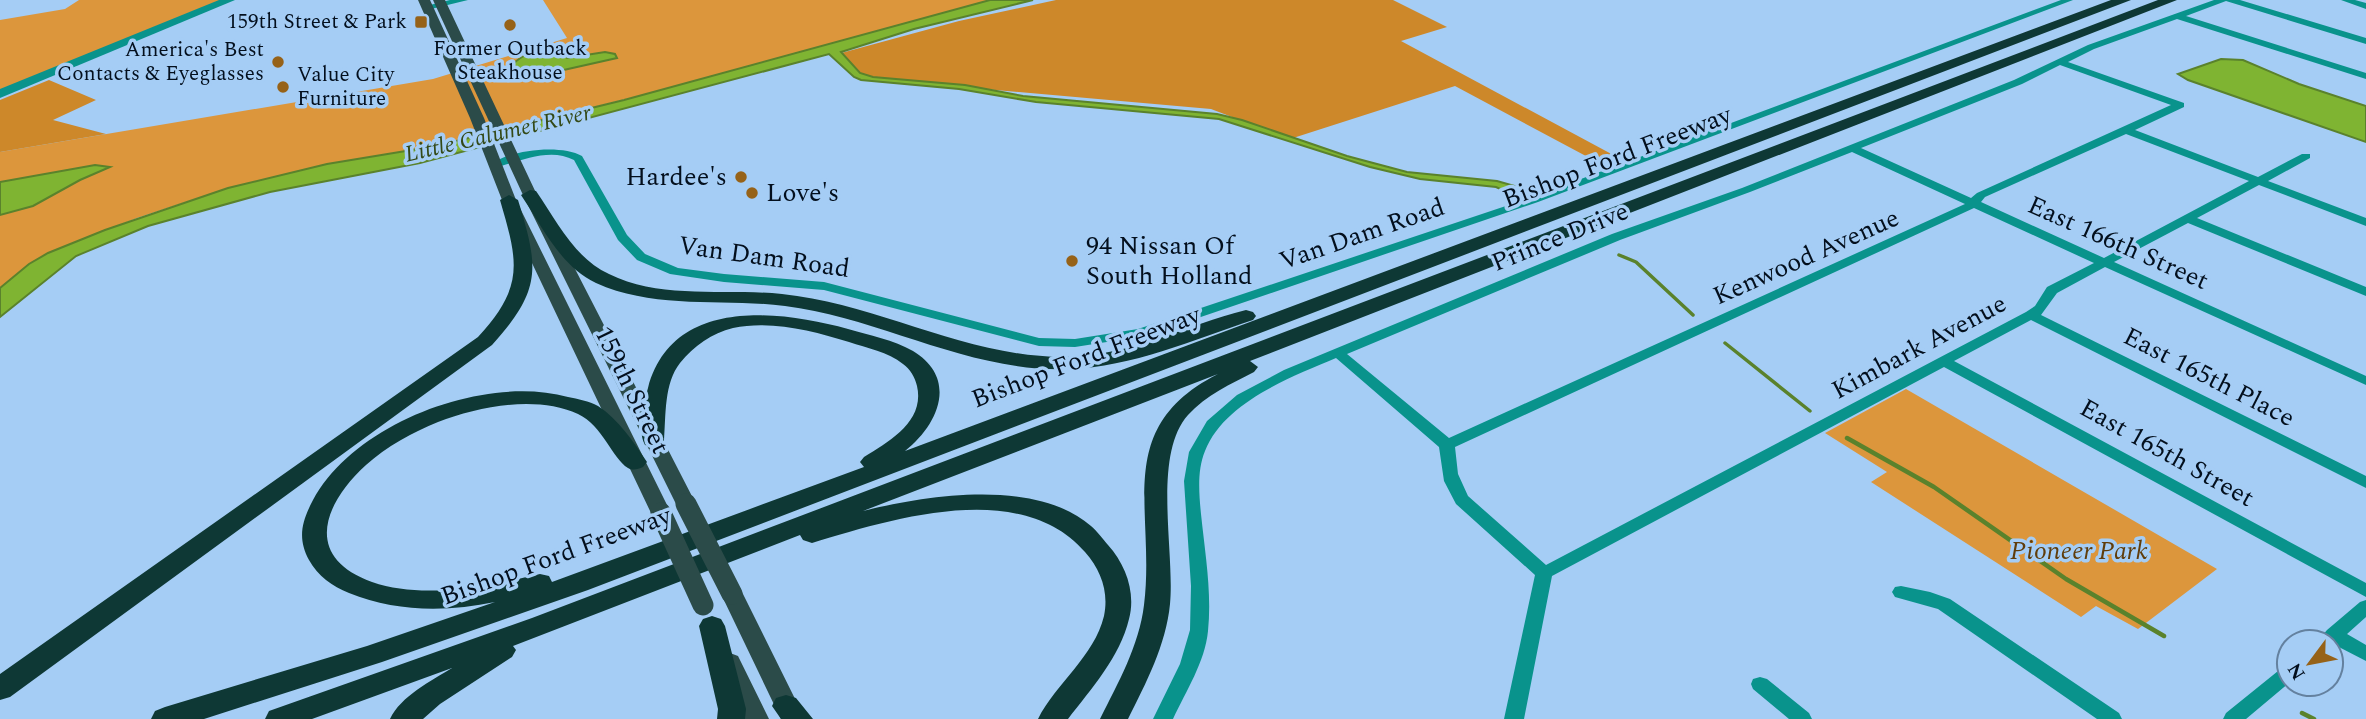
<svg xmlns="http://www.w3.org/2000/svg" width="2366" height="719" font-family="Spectral,serif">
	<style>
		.green { fill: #dc963c }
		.forest { fill: #cd882a }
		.water { fill: #7fb432; stroke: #5a822c; stroke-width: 2 }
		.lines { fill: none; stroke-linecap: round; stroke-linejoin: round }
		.stream-far1 { stroke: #5a822c; stroke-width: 3.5 }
		.stream { stroke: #5a822c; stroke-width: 4.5 }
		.minor { fill: #09938c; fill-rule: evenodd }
		.tertiary { fill: #09938c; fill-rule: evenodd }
		.primary { fill: #2b4b49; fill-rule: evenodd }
		.motorway { fill: #0e3835; fill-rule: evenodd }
		.primary-bridge { stroke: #2b4b49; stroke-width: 21 }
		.poi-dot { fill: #966218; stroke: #a5cdf5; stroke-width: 2.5 }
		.labels { text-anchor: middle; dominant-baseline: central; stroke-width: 7; stroke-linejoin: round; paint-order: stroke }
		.far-poi-label { font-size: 21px; fill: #030f1d; stroke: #a5cdf5; text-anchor: end }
		.far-water-label { font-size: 23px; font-style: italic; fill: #334917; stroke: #a5cdf5 }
		.street-label { font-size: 26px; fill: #030f1d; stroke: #a5cdf5 }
		.poi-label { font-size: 26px; fill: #030f1d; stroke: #a5cdf5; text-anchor: start }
		.park-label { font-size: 26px; font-style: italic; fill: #603d0b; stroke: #a5cdf5 }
	</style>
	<rect width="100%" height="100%" fill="#a5cdf5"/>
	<path class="green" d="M 79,0 L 224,0 L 0,92 L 0,20 L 65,9 Z
		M 543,0 L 990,0 L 670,88 L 436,146 L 327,164 L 228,188 L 137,218 L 48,253 L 29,264 L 0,288 L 0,152 L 433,79 L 567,38 Z
		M 1906,389 L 2217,569 L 2138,629 L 2096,606 L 2081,617 L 1871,482 L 1887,472 L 1825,433 Z"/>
	<path class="forest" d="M 1056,0 L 1393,0 L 1447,27 L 1401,41 L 1617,157 L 1599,163 L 1455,86 L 1290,139 L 1211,109 L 871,79 L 862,81 L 834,55 L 959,21 Z
		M 49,80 L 96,100 L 53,120 L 106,134 L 0,152 L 0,100 Z"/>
	<path class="water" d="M 990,0 L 1033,0 L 914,29 L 841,52 L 860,73 L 873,77 L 965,85 L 1023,96 L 1217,114 L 1242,120 L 1347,156 L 1407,172 L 1497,181 L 1525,189 L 1513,195 L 1496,187 L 1420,179 L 1370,167 L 1219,119 L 1036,102 L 959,89 L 861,80 L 854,77 L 829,54 L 420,163 L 270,192 L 148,226 L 76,256 L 0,317 L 0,288 L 29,264 L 48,253 L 105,230 L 228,188 L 327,164 L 436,146 L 624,100 Z
		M 559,47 L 567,58 L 605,52 L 615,54 L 617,58 L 528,78 L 512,76 L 511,66 C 522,54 542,46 559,47 Z
		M 2221,59 L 2243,60 L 2299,84 L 2366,106 L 2366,142 L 2188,80 L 2178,74 Z
		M 95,165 L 110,167 L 80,180 L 33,206 L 0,215 L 0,182 Z"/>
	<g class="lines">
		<path class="stream-far1" d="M 1619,255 L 1636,262 L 1693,315
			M 1725,343 L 1810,411"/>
		<path class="stream" d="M 1847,438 L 1934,487 L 2066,579 L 2164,636
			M 2302,713 L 2314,719"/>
		<path class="minor" d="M 450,0 L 468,0 L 427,10 L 422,7 Z
			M 2061,0 L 2073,0 L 1538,202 L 1145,336 L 1075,347 L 1039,346 L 824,290 L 724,282 L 670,274 L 637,260 L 618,240 L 574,160 C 550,147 521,161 497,167 L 491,164 C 511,150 560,144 582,156 L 627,235 L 645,254 L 678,268 L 724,274 L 824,282 L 1039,338 L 1075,339 L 1138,329 L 1530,198 Z
			M 2214,0 L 2240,0 L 2366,38 L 2366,44 L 2226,1 L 2186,16 L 2366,73 L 2366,79 L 2177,19 L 2094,49 L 2068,62 L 2184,103 L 2184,107 L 2135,130 L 2258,177 L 2302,154 L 2310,154 L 2310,158 L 2268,181 L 2366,218 L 2366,226 L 2259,185 L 2197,218 L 2366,287 L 2366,296 L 2188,223 L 2114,262 L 2366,376 L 2366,385 L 2105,267 L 2057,293 L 2041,315 L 2366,476 L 2366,488 L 2031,320 L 1954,361 L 2366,583 L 2366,597 L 1944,367 L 1552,576 L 1524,719 L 1504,719 L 1535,575 L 1456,504 L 1444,481 L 1439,447 L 1336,358 C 1291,377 1224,402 1205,451 C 1197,470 1199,494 1201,514 C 1205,553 1212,592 1208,631 C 1205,662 1186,691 1173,719 L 1153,719 L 1180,664 L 1190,630 L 1191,586 L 1184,481 L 1189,452 L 1207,421 L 1237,395 L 1284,370 L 1612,234 L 1742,188 L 2014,80 L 2088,45 ZM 2060,65 L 2171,105 L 1977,193 L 1971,198 L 1861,148 L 2022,84 ZM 2126,134 L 2249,181 L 2104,258 L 1981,202 L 1985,197 ZM 1852,152 L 1965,204 L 1449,438 L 1347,354 L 1620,240 L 1750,192 ZM 1974,208 L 2094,263 L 2047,287 L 2035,306 L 2026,312 L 1546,565 L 1468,496 L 1458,474 L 1455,447 Z
			M 2341,0 L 2355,0 L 2366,3 L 2366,9 Z
			M 1901,586 L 1930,592 L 1950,599 L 2119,713 L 2122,719 L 2097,719 L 1938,609 L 1895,597 L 1892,592 L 1895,587 Z
			M 2366,600 L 2366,617 L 2347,634 L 2366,645 L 2366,661 L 2335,645 L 2331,647 L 2331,642 L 2317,642 L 2327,630 L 2360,602 Z
			M 2289,665 L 2289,683 L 2246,719 L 2223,719 L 2226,713 L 2283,667 Z
			M 1760,677 L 1767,679 L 1809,713 L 1812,719 L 1789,719 L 1753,689 L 1751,684 L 1753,679 Z"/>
		<path class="tertiary" d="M 219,0 L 235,0 L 0,98 L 0,89 Z"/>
		<path class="primary" d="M 418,0 L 430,0 L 484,118 L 516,200 L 671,513 L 668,518 L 654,518 L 651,513 L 502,200 L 470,118 Z
			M 433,0 L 445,0 L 537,195 L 696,504 L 693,509 L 679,509 L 676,504 L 523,195 Z
			M 732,586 L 740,588 L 743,594 L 805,719 L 781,719 L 721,594 L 724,588 Z
			M 730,653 L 738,656 L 769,719 L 745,719 L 719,662 L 722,656 Z"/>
		<path class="motorway" d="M 2111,0 L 2131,0 L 588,590 L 382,662 L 204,719 L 151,719 L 155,711 L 165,707 L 367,646 L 495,602 C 447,612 395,612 349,593 C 332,586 318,576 309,560 C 297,538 302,521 313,500 C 354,423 484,374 568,397 C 578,399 589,401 598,406 C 618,419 634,442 647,462 L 643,467 C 638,469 633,471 628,468 C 612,458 603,426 578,414 C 537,395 479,406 438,422 C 413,432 386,447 366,465 C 322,505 304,558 372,582 C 424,600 489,586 540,574 L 549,576 L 552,582 L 864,467 L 860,462 L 864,457 C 890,441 925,421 917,386 C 915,377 910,369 903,364 C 888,352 867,348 849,342 C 813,331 771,320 733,328 C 712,333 694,346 680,363 C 664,383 666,415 664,440 L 661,445 L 653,447 L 645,445 C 637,432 644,402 648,388 C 672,297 778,310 848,329 C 869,335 894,340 913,351 C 959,379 938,425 905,451 Z
			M 2158,0 L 2177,0 L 1250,361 L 1258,367 L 1254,372 C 1231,384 1206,395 1188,415 C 1152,455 1175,552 1170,604 C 1166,645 1146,683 1128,719 L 1100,719 C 1118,683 1139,646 1144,605 C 1156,510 1111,428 1218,374 L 863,511 C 927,495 1036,478 1091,526 C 1097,531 1103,539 1108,545 C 1126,565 1136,593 1129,619 C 1120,657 1091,689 1068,719 L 1038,719 C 1056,683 1094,657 1104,616 C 1109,592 1101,570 1085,552 C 1021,478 892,519 812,543 L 803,540 L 800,535 L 513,646 L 516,650 L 512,657 L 440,704 L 423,719 L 390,719 C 401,696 431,681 452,668 L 312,719 L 265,719 L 269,711 L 532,618 Z
			M 530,190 L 536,191 C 557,221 574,258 609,274 C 662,300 725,288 782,294 C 879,304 968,358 1066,357 C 1130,356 1186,325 1246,310 L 1253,312 L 1256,316 L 1253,320 C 1193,340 1132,367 1069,369 C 970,373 881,318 785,306 C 722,298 656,310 596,283 C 560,266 542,226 521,195 Z
			M 509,195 L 518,200 C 539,268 542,290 492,345 L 10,697 L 0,700 L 0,674 L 478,337 C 525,286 518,262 500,200 Z
			M 712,616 L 721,619 L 725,626 L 746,709 L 745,719 L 717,719 L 718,709 L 699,626 L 703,619 Z
			M 786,695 L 796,698 L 813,719 L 781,719 L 772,706 L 776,698 Z"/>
		<path class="primary-bridge" d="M 686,504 L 732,594
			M 661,513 L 703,605"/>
	</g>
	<g class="poi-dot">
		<rect x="414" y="15" width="14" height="14" rx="3.5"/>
		<circle cx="510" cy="25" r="7"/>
		<circle cx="278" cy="62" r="7"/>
		<circle cx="283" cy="87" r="7"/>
		<circle cx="741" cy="177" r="7"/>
		<circle cx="752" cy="193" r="7"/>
		<circle cx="1072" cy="261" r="7"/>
	</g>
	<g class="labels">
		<g class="far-poi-label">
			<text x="407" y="22">159th Street &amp; Park</text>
			<text x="510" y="49" text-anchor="middle">Former Outback<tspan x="510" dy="24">Steakhouse</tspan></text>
			<text x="264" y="50">America's Best<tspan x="264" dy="24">Contacts &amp; Eyeglasses</tspan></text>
			<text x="297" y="75" text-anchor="start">Value City<tspan x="297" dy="24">Furniture</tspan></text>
		</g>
		<g class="far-water-label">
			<text transform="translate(498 134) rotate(-13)">Little Calumet River</text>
		</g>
		<g class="street-label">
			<text transform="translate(1617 157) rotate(-21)">Bishop Ford Freeway</text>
			<text transform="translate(1362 234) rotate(-19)">Van Dam Road</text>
			<text transform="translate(1560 237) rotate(-22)">Prince Drive</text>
			<text transform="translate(2118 243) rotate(24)">East 166th Street</text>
			<text transform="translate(764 257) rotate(8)">Van Dam Road</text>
			<text transform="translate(1806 257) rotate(-24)">Kenwood Avenue</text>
			<text transform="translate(1919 347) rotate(-28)">Kimbark Avenue</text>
			<text transform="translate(1086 357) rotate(-21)">Bishop Ford Freeway</text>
			<text transform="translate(2209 377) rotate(27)">East 165th Place</text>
			<text transform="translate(632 390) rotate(64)">159th Street</text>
			<text transform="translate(2167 453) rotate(29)">East 165th Street</text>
			<text transform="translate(556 556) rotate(-20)">Bishop Ford Freeway</text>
		</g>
		<g class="poi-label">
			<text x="727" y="177" text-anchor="end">Hardee's</text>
			<text x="766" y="193">Love's</text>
			<text x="1086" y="246">94 Nissan Of<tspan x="1086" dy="30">South Holland</tspan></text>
		</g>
		<g class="park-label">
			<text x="2079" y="551">Pioneer Park</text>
		</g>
	</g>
	<g transform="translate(2310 663) rotate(238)"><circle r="33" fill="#a5cdf5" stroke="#64819f" stroke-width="2"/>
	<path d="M0-5L12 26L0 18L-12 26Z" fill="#966218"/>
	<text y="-10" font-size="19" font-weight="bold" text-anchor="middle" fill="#030f1d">N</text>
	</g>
</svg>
